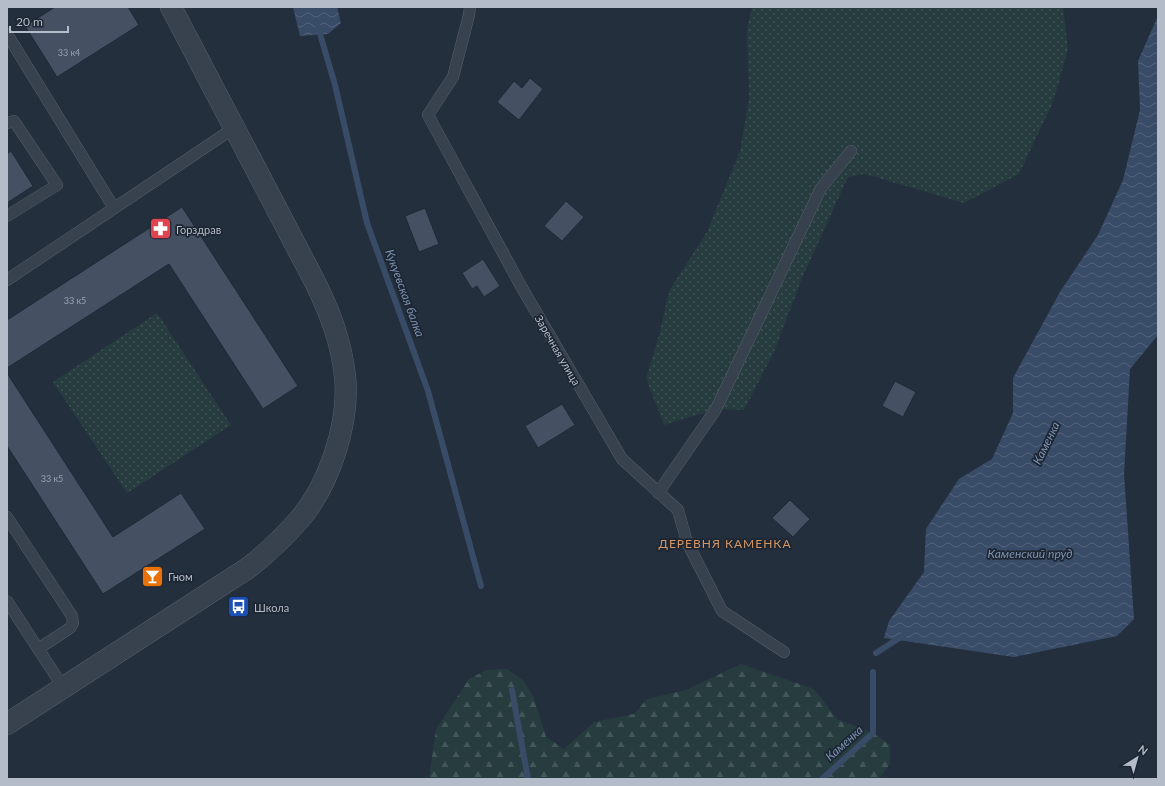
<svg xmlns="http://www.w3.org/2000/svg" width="1165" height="786" font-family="Lato,sans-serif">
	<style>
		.forest { fill: url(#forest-firs) }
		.park { fill: url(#park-dots) }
		.water { fill: url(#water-waves) }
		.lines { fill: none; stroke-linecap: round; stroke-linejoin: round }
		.stream { stroke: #394c67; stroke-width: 6 }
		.building { fill: #455162; stroke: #1f2835 }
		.lane-casing { stroke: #565f6c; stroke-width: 12 }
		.street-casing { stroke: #565f6c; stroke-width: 22 }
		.lane { stroke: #38414e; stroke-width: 11 }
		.street { stroke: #38414e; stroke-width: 21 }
		.labels { text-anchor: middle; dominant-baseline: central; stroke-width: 3.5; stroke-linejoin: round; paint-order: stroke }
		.number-label { font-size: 9px; fill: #98a1af }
		.poi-label { font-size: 11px; fill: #b4bcc9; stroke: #1d2633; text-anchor: start }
		.street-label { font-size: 11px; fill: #b4bcc9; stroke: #1d2633 }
		.water-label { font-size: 12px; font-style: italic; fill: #7c92b1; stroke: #1d2633 }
		.neighbourhood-label { font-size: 12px; letter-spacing: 1px; fill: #d59563; stroke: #1d2633 }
	</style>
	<defs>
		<pattern id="forest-firs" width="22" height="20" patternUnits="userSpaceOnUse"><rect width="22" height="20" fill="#263c3f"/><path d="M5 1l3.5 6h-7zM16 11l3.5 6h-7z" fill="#435659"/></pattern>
		<pattern id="park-dots" width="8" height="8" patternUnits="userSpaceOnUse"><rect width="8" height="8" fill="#263c3f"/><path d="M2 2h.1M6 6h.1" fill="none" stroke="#435659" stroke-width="1.8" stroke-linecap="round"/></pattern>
		<pattern id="water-waves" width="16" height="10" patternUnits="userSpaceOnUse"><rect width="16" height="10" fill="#394c67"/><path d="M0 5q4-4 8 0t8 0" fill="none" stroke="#53647b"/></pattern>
	</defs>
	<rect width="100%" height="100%" fill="#242f3e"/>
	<path class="forest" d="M 741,664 L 814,689 L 837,719 L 873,733 L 890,745 L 890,764 L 879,779 L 429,779 L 436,729 L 469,679 L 487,670 L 507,669 L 524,681 L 534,698 L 546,737 L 564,749 L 594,722 L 634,714 L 647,699 L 686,690 Z"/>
	<path class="park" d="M 752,7 L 1063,7 L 1068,50 L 1053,102 L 1019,174 L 964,203 L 865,174 L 848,177 L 802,278 L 774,352 L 744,410 L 716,409 L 664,425 L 646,378 L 660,332 L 669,291 L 707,232 L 740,151 L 749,99 L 747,29 Z
		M 157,313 L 231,425 L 127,493 L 53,382 Z"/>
	<path class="water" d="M 293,7 L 337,7 L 341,23 L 328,34 L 300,36 Z
		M 1158,16 L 1158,335 L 1130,369 L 1124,474 L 1134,619 L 1117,636 L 1014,657 L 884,638 L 889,621 L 924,572 L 926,529 L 959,479 L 992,459 L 1013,413 L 1013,378 L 1060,292 L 1098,235 L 1123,180 L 1140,110 L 1138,61 Z"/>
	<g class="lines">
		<path class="stream" d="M 318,27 L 335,85 L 367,223 L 428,391 L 481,586
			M 876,653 L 904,635
			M 512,690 L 528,779
			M 822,779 L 873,733 L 873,672"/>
	</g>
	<path class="building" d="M 55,7 L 128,7 L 139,25 L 57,77 L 25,26 Z
		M 530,78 L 543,89 L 519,120 L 497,102 L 514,81 L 522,88 Z
		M 11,151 L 33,186 L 7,203 L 7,154 Z
		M 566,201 L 584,217 L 562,241 L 544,226 Z
		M 182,207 L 298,386 L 263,409 L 169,264 L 7,368 L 7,320 Z
		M 425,208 L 439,244 L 419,252 L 405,216 Z
		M 483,259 L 500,286 L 484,297 L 477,286 L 472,289 L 462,273 Z
		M 7,373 L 113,537 L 181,493 L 205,529 L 103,594 L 7,446 Z
		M 895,381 L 916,392 L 903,417 L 882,406 Z
		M 562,404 L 575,425 L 538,448 L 525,426 Z
		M 790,500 L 810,519 L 793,537 L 772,518 Z"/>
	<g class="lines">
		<defs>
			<path id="lane" d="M 470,7 L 469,15 L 453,77 L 428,115 L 522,288 L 622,459 L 678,510 L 687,542 L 722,611 L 784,652
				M 7,34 L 114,208
				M 7,123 L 14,121 L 57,185 L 7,216
				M 7,280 L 234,128
				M 658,493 L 716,409 L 821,188 L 851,151
				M 7,517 L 72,616 L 73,623 L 70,628 L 38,649
				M 7,601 L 63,687"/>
			<path id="street" d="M 7,724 L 248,568 C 266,554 283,538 299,520 C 329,485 350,423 345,376 C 341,342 331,315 316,284 L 171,7"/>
		</defs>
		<use href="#lane" class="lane-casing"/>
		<use href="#street" class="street-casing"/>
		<use href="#lane" class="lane"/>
		<use href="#street" class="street"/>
	</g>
	<defs>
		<symbol id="pharmacy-square" viewBox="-11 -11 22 22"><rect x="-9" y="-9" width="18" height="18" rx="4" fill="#e0444e" stroke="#1d2633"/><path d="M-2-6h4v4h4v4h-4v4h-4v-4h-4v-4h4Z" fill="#fff"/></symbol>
		<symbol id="bar-square" viewBox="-11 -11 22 22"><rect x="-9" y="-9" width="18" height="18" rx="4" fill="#e8710a" stroke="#1d2633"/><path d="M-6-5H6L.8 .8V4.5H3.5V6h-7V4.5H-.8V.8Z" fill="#fff"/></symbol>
		<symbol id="bus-square" viewBox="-11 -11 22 22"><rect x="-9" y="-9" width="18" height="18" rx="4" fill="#1a4fb4" stroke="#1d2633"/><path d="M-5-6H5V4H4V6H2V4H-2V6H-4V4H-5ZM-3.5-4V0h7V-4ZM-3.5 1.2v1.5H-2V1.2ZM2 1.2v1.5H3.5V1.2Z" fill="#fff"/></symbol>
	</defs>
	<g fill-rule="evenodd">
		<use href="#pharmacy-square" x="148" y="216" width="25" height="25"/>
		<use href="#bar-square" x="140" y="564" width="25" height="25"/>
		<use href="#bus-square" x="226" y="594" width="25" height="25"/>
	</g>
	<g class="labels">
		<g class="number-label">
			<text x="69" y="52">33 к4</text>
			<text x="75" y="300">33 к5</text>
			<text x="52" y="478">33 к5</text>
		</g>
		<g class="poi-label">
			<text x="176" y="229">Горздрав</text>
			<text x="168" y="576">Гном</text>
			<text x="254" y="607">Школа</text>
		</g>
		<g class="street-label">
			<text transform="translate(558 350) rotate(60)">Заречная улица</text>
		</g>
		<g class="water-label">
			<text transform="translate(405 293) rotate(70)">Кукуевская балка</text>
			<text transform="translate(1046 443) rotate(-64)">Каменка</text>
			<text x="1030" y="553">Каменский пруд</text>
			<text transform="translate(844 743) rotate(-42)">Каменка</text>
		</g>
		<g class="neighbourhood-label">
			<text x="725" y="543">ДЕРЕВНЯ КАМЕНКА</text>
		</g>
	</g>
	<rect width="1165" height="786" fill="none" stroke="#b4bcc9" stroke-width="16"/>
	<g transform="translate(1137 758) rotate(37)" stroke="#1d2633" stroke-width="3" paint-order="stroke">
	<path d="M0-3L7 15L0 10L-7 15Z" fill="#b4bcc9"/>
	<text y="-6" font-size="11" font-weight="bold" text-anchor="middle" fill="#b4bcc9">N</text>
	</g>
	<path d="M10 26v6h58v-6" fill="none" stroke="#b4bcc9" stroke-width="2"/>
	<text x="16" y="26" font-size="12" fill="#b4bcc9" stroke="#1d2633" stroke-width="3" paint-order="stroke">20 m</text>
</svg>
